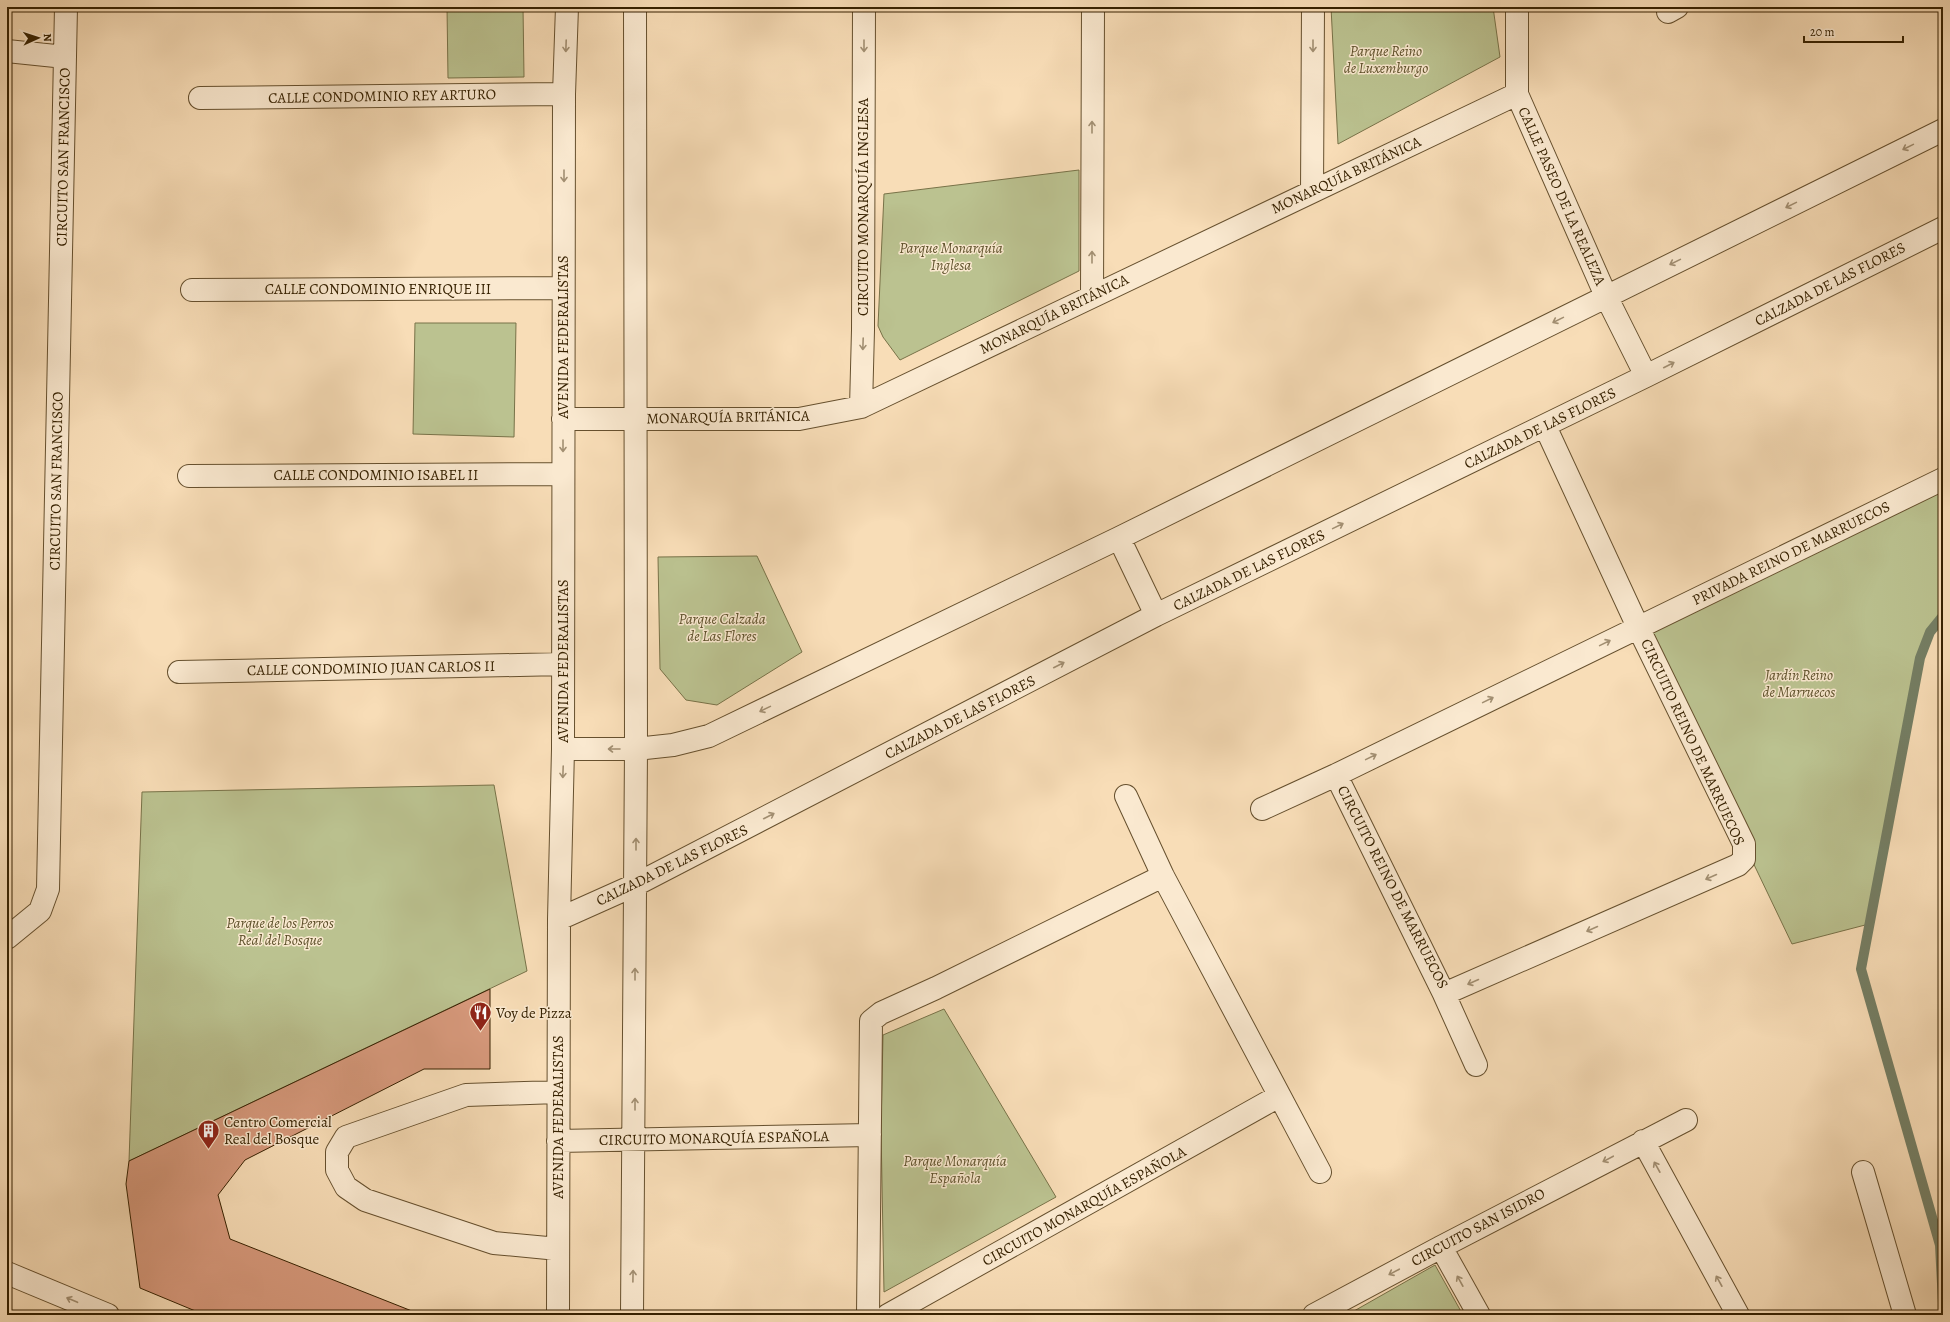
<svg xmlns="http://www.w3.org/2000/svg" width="1950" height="1322" font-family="Alegreya,serif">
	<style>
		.park { fill: #bbc290; stroke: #787248 }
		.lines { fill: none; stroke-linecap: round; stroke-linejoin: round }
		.stream { stroke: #757f65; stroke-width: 10 }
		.building { fill: #d7997c; stroke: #362100 }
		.minor-casing { stroke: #66502e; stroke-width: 24 }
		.minor { stroke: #fae9d0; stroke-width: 22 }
		.oneway { stroke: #a28f72 }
		.labels { text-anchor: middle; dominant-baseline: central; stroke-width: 3; stroke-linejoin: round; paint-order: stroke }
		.park-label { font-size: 15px; font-style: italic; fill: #5e512b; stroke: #fae9d0 }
		.street-label { font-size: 15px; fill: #362100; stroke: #fae9d0 }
		.poi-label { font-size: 15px; fill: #362100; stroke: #fae9d0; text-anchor: start }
	</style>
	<rect width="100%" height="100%" fill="#f8ddb7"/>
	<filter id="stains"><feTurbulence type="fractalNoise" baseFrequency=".005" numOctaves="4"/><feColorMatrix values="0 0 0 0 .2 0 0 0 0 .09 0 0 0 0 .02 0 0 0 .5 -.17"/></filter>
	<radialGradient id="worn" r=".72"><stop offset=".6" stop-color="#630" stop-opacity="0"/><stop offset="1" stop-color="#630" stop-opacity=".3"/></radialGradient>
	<path class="park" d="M 447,7 L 523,7 L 524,77 L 448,78 Z
		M 1331,7 L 1493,7 L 1500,57 L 1338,144 Z
		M 1079,170 L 1079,271 L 900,360 L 883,337 L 878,326 L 884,194 Z
		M 415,323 L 516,323 L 514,437 L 413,434 Z
		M 1943,484 L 1943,616 L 1930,632 L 1920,658 L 1869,924 L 1792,944 L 1747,850 L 1651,630 Z
		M 757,556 L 802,652 L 717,705 L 686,700 L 660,669 L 658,557 Z
		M 494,785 L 527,971 L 129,1161 L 142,792 Z
		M 944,1009 L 1056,1197 L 884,1292 L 881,1129 L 883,1035 Z
		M 1435,1265 L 1463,1315 L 1347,1315 Z"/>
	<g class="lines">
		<path class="stream" d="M 1943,616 L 1930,632 L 1920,658 L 1861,969 L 1940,1245 L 1943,1303"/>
	</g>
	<path class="building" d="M 490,989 L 490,1069 L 424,1069 L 245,1160 L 218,1195 L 230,1239 L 422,1315 L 205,1315 L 140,1288 L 126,1184 L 129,1161 Z"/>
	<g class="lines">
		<defs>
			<path id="minor" d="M 1517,7 L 1517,94 L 1606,296 L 1646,376
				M 1668,12 L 1677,7
				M 7,51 L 65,57
				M 200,98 L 564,94
				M 1312,191 L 1313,7
				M 192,290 L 563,288
				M 1092,296 L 1093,7
				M 861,407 L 863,330 L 864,7
				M 563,419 L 799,419 L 861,407 L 1517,94
				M 189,476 L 563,474
				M 1119,538 L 1156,615
				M 179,672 L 563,664
				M 563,749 L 636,749 L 673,745 L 709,736 L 1119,538 L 1943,130
				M 1336,775 L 1444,994 L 1476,1065
				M 1126,796 L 1163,876 L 1320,1172
				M 1262,809 L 1336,775 L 1943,479
				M 559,919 L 635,885 L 1156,615 L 1646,376 L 1943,228
				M 7,938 L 40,911 L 48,889 L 66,7
				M 1444,994 L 1738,865 L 1744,859 L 1744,844 L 1638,627 L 1545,426
				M 558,1092 L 466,1095 L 346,1137 L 337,1152 L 337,1170 L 346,1187 L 365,1200 L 494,1243 L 558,1249
				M 558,1141 L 870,1135
				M 1643,1141 L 1738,1315
				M 1863,1172 L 1905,1315
				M 1441,1247 L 1479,1315
				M 7,1273 L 108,1315
				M 558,1315 L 559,919 L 563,749 L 564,94 L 567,7
				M 632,1315 L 636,749 L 635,7
				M 868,1315 L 871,1021 L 881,1013 L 936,988 L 1163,876
				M 888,1315 L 1279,1096
				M 1314,1315 L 1441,1247 L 1686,1120"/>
		</defs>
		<use href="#minor" class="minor-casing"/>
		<use href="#minor" class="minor"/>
	</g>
	<defs><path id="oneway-shaft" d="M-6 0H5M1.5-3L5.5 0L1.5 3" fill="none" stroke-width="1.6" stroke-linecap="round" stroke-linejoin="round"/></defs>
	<g class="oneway">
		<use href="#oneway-shaft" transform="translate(566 46) rotate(92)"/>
		<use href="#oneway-shaft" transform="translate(864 46) rotate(90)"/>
		<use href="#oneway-shaft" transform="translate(1313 46) rotate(90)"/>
		<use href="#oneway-shaft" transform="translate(1092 127) rotate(-90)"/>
		<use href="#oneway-shaft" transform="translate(1908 147) rotate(154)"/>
		<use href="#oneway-shaft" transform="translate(564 176) rotate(90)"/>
		<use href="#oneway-shaft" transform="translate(1791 205) rotate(154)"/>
		<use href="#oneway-shaft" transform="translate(1092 257) rotate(-90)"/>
		<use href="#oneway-shaft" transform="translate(1675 262) rotate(154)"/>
		<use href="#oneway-shaft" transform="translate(1558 320) rotate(154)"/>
		<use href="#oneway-shaft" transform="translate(863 344) rotate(92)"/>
		<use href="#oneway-shaft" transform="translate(1669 365) rotate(-27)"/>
		<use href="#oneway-shaft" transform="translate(563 446) rotate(90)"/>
		<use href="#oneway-shaft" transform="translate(1338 526) rotate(-26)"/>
		<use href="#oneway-shaft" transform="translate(1605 643) rotate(-26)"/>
		<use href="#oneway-shaft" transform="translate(1059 665) rotate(-27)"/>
		<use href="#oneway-shaft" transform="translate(1488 700) rotate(-26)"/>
		<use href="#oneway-shaft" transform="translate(765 709) rotate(154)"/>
		<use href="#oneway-shaft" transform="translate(614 749) rotate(180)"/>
		<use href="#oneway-shaft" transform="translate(1371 757) rotate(-26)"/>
		<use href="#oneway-shaft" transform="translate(563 772) rotate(92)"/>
		<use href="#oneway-shaft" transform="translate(769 816) rotate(-27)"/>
		<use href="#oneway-shaft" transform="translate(636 844) rotate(-90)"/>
		<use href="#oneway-shaft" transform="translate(1711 877) rotate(156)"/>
		<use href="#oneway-shaft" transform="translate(1592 929) rotate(156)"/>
		<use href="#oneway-shaft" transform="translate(635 974) rotate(-90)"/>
		<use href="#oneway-shaft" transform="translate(1473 982) rotate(156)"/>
		<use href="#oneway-shaft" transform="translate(635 1104) rotate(-90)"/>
		<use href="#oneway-shaft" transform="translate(1608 1159) rotate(152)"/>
		<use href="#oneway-shaft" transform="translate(1657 1167) rotate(-119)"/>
		<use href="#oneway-shaft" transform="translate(1394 1272) rotate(152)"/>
		<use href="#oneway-shaft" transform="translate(633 1276) rotate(-89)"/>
		<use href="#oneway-shaft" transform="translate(1460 1281) rotate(-119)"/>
		<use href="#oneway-shaft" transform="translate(1719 1281) rotate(-119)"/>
		<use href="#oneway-shaft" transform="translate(72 1300) rotate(-157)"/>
	</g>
	<defs>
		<symbol id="restaurant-pin" viewBox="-11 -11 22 30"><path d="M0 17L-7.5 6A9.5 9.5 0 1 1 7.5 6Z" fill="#8f2418" stroke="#fae9d0"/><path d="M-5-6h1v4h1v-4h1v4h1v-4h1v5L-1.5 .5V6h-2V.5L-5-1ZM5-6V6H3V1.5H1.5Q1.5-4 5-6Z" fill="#fff"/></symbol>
		<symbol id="building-pin" viewBox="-11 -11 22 30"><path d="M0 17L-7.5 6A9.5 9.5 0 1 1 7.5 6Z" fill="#8f2418" stroke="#fae9d0"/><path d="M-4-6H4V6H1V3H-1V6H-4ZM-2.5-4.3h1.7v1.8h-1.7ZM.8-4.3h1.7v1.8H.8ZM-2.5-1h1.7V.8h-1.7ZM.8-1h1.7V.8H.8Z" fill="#fff"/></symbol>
	</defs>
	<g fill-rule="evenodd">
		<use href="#restaurant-pin" x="468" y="1000" width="25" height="34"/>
		<use href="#building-pin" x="196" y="1118" width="25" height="34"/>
	</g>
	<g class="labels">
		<g class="park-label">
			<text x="1386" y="51">Parque Reino<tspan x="1386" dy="17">de Luxemburgo</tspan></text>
			<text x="951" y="248">Parque Monarquía<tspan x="951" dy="17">Inglesa</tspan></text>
			<text x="722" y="619">Parque Calzada<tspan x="722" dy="17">de Las Flores</tspan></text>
			<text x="1799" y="675">Jardín Reino<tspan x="1799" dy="17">de Marruecos</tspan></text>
			<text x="280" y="923">Parque de los Perros<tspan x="280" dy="17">Real del Bosque</tspan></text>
			<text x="955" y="1161">Parque Monarquía<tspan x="955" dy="17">Española</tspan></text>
		</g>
		<g class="street-label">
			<text transform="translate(382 96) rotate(-1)">CALLE CONDOMINIO REY ARTURO</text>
			<text transform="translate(63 157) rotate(-89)">CIRCUITO SAN FRANCISCO</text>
			<text transform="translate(1346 175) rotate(-25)">MONARQUÍA BRITÁNICA</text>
			<text transform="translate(1562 196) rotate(66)">CALLE PASEO DE LA REALEZA</text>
			<text transform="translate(863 207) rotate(-90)">CIRCUITO MONARQUÍA INGLESA</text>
			<text transform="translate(1830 284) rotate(-27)">CALZADA DE LAS FLORES</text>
			<text x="378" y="289">CALLE CONDOMINIO ENRIQUE III</text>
			<text transform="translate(1054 314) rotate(-26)">MONARQUÍA BRITÁNICA</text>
			<text transform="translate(563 337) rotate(-90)">AVENIDA FEDERALISTAS</text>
			<text transform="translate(728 417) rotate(-1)">MONARQUÍA BRITÁNICA</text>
			<text transform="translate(1540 428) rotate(-26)">CALZADA DE LAS FLORES</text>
			<text x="376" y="475">CALLE CONDOMINIO ISABEL II</text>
			<text transform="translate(56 481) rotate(-89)">CIRCUITO SAN FRANCISCO</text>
			<text transform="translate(1791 553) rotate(-26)">PRIVADA REINO DE MARRUECOS</text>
			<text transform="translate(1249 570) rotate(-26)">CALZADA DE LAS FLORES</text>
			<text transform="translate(563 661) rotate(-90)">AVENIDA FEDERALISTAS</text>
			<text transform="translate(371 668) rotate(-1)">CALLE CONDOMINIO JUAN CARLOS II</text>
			<text transform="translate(960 717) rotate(-27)">CALZADA DE LAS FLORES</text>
			<text transform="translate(1693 742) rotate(65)">CIRCUITO REINO DE MARRUECOS</text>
			<text transform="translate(672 865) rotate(-26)">CALZADA DE LAS FLORES</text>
			<text transform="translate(1393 887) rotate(63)">CIRCUITO REINO DE MARRUECOS</text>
			<text transform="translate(558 1117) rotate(-90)">AVENIDA FEDERALISTAS</text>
			<text transform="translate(714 1138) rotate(-1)">CIRCUITO MONARQUÍA ESPAÑOLA</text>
			<text transform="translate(1084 1206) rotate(-29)">CIRCUITO MONARQUÍA ESPAÑOLA</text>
			<text transform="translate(1478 1227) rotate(-28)">CIRCUITO SAN ISIDRO</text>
		</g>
		<g class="poi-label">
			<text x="496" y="1013">Voy de Pizza</text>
			<text x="224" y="1122">Centro Comercial<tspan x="224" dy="17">Real del Bosque</tspan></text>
		</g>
	</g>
	<rect width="1950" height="1322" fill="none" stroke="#f8ddb7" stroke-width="24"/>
	<rect x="8" y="8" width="1934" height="1306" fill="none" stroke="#362100" stroke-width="2"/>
	<rect x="12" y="12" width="1926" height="1298" fill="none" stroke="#362100"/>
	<g transform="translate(38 38) rotate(87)" stroke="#fae9d0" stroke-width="3" paint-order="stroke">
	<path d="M0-3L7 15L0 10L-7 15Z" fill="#362100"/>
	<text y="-6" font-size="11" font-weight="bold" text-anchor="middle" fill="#362100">N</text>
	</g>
	<path d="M1804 36v6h99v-6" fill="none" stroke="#362100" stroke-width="2"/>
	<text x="1810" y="36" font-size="12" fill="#362100" stroke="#fae9d0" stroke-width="3" paint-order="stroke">20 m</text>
	<rect width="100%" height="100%" filter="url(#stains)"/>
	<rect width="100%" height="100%" fill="url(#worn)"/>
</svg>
